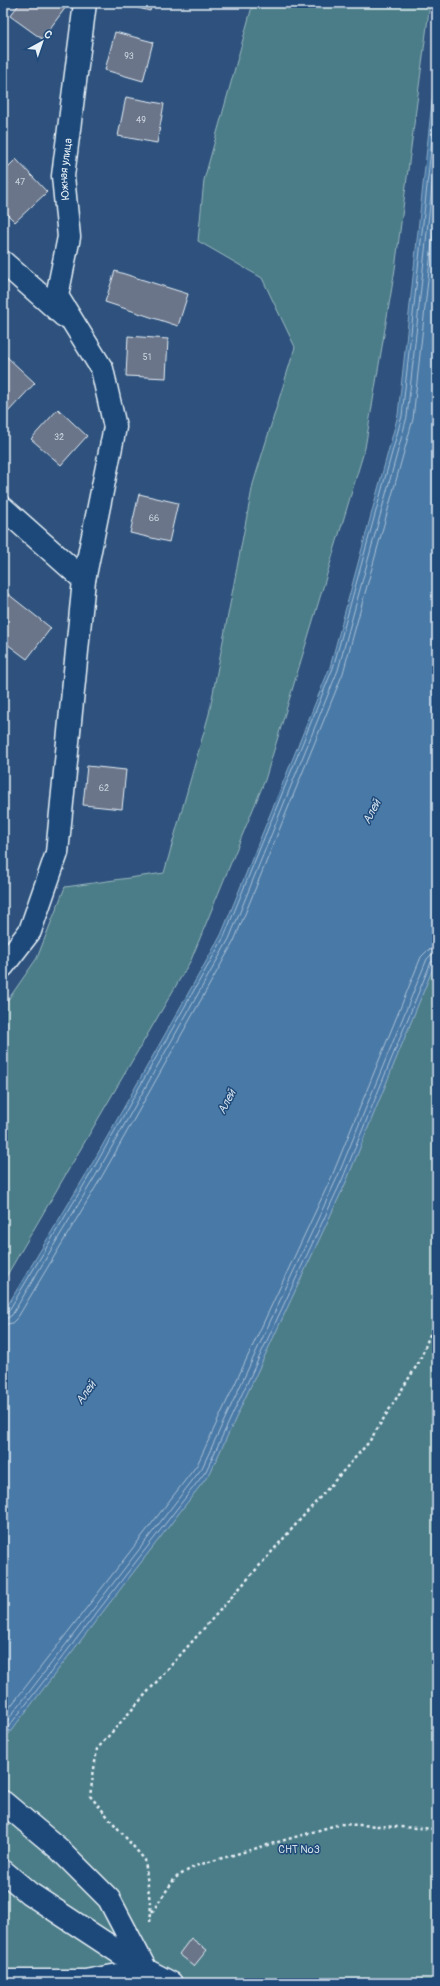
<svg xmlns="http://www.w3.org/2000/svg" width="440" height="1986" font-family="Pangolin,sans-serif">
	<style>
		.green { fill: #4c7d88; stroke: #9ab7c0 }
		.water { fill: #4a79a6; stroke: #89a9c7 }
		.lines { fill: none; stroke-linecap: round; stroke-linejoin: round }
		.shore { stroke: #a9c1d7; stroke-width: 1 }
		.building { fill: #6a748a; stroke: #e8f1f8 }
		.street-casing { stroke: #e8f1f8; stroke-width: 25 }
		.path { stroke: #e8f1f8; stroke-width: 2.5; stroke-dasharray: 3 3; stroke-linecap: butt }
		.street { stroke: #1f4a7a; stroke-width: 22 }
		.labels { text-anchor: middle; dominant-baseline: central; stroke-width: 3; stroke-linejoin: round; paint-order: stroke }
		.number-label { font-size: 9px; fill: #c8d2dc }
		.street-label { font-size: 11px; fill: #e8f1f8; stroke: #1f4a7a }
		.park-label { font-size: 11px; fill: #d1e0e7; stroke: #1f4a7a }
		.water-label { font-size: 12px; font-style: italic; fill: #d0dfec; stroke: #1f4a7a }
	</style>
	<rect width="100%" height="100%" fill="#2e527d"/>
	<filter id="ink" filterUnits="userSpaceOnUse"><feTurbulence type="fractalNoise" baseFrequency=".025" numOctaves="2"/><feDisplacementMap in="SourceGraphic" scale="8" xChannelSelector="R" yChannelSelector="G"/><feConvolveMatrix kernelMatrix="1 2 1 2 8 2 1 2 1" color-interpolation-filters="sRGB"/></filter>
	<g filter="url(#ink)">
		<path class="green" d="M 253,3 L 430,3 L 395,269 L 365,448 L 265,780 L 191,960 L 3,1282 L 3,1007 L 37,958 L 65,887 L 164,873 L 209,714 L 253,484 L 295,347 L 262,278 L 198,241 L 204,180 Z
			M 437,958 L 437,1983 L 3,1983 L 3,1741 L 210,1473 L 346,1182 Z"/>
		<path class="water" d="M 437,56 L 437,958 L 346,1182 L 210,1473 L 3,1741 L 3,1313 L 88,1171 L 221,935 L 330,667 L 398,415 Z"/>
		<g class="lines">
			<path class="shore" d="M 3,1314 L 8,1312 L 91,1173 L 224,937 L 333,668 L 402,416 L 437,94
				M 3,1319 L 8,1318 L 12,1315 L 96,1175 L 229,939 L 338,670 L 407,417 L 437,140
				M 3,1325 L 12,1323 L 18,1317 L 101,1178 L 234,941 L 343,673 L 413,419 L 437,196
				M 3,1716 L 197,1465 L 332,1176 L 421,957 L 428,950 L 437,948
				M 3,1726 L 202,1468 L 337,1178 L 427,959 L 431,955 L 437,954
				M 3,1734 L 206,1471 L 342,1180 L 431,962 L 437,959"/>
		</g>
		<path class="building" d="M 20,3 L 60,3 L 66,7 L 42,39 L 10,16 Z
			M 119,3 L 152,3 L 150,11 Z
			M 115,32 L 153,42 L 143,81 L 105,70 Z
			M 126,97 L 164,104 L 157,143 L 118,136 Z
			M 16,159 L 47,192 L 15,222 L 3,210 L 3,172 Z
			M 115,271 L 188,294 L 178,326 L 105,302 Z
			M 128,336 L 168,339 L 166,378 L 126,376 Z
			M 6,356 L 35,383 L 8,412 L 3,408 L 3,359 Z
			M 58,409 L 87,436 L 61,465 L 31,439 Z
			M 139,494 L 178,503 L 169,542 L 130,533 Z
			M 3,590 L 51,628 L 27,659 L 3,641 Z
			M 87,766 L 126,770 L 122,809 L 83,805 Z
			M 191,1938 L 207,1950 L 194,1966 L 179,1954 Z"/>
		<g class="lines">
			<defs>
				<g id="street">
					<path d="M 3,262 L 64,316"/>
					<path d="M 3,508 L 84,580"/>
					<path id="s1" d="M 3,966 L 30,931 L 57,853 L 84,580 L 115,427 L 102,369 L 57,296 L 69,237 L 63,176 L 85,3"/>
					<path d="M 3,1802 L 59,1849 L 109,1899 L 146,1970"/>
					<path d="M 3,1871 L 29,1893 L 146,1970 L 171,1983"/>
					<path d="M 3,1981 L 85,1981 L 146,1970"/>
				</g>
			</defs>
			<use href="#street" class="street-casing"/>
			<path class="path" d="M 152,1912 L 175,1878 L 195,1866 L 340,1824 L 437,1829
				M 150,1922 L 151,1912 L 145,1860 L 90,1796 L 97,1749 L 369,1442 L 419,1362 L 437,1317"/>
			<use href="#street" class="street"/>
		</g>
	</g>
	<g class="labels">
		<g class="number-label">
			<text x="129" y="56">93</text>
			<text x="141" y="120">49</text>
			<text x="20" y="182">47</text>
			<text x="147" y="357">51</text>
			<text x="59" y="437">32</text>
			<text x="154" y="518">66</text>
			<text x="104" y="788">62</text>
		</g>
		<g class="street-label">
			<text stroke="none"><textPath href="#s1" startOffset="831">Южная улица</textPath></text>
		</g>
		<g class="park-label">
			<text x="299" y="1849">СНТ №3</text>
		</g>
		<g class="water-label">
			<text transform="translate(372 812) rotate(-63)">Алей</text>
			<text transform="translate(227 1102) rotate(-63)">Алей</text>
			<text transform="translate(86 1393) rotate(-55)">Алей</text>
		</g>
	</g>
	<rect width="440" height="1986" fill="none" stroke="#1f4a7a" stroke-width="16"/>
	<rect x="8" y="8" width="424" height="1970" fill="none" stroke="#e8f1f8" stroke-width="1.5" filter="url(#ink)"/>
	<g transform="translate(42 42) rotate(40)" stroke="#1f4a7a" stroke-width="3" paint-order="stroke">
	<path d="M0-3L7 15L0 10L-7 15Z" fill="#e8f1f8"/>
	<text y="-6" font-size="11" font-weight="bold" text-anchor="middle" fill="#e8f1f8">С</text>
	</g>
</svg>
